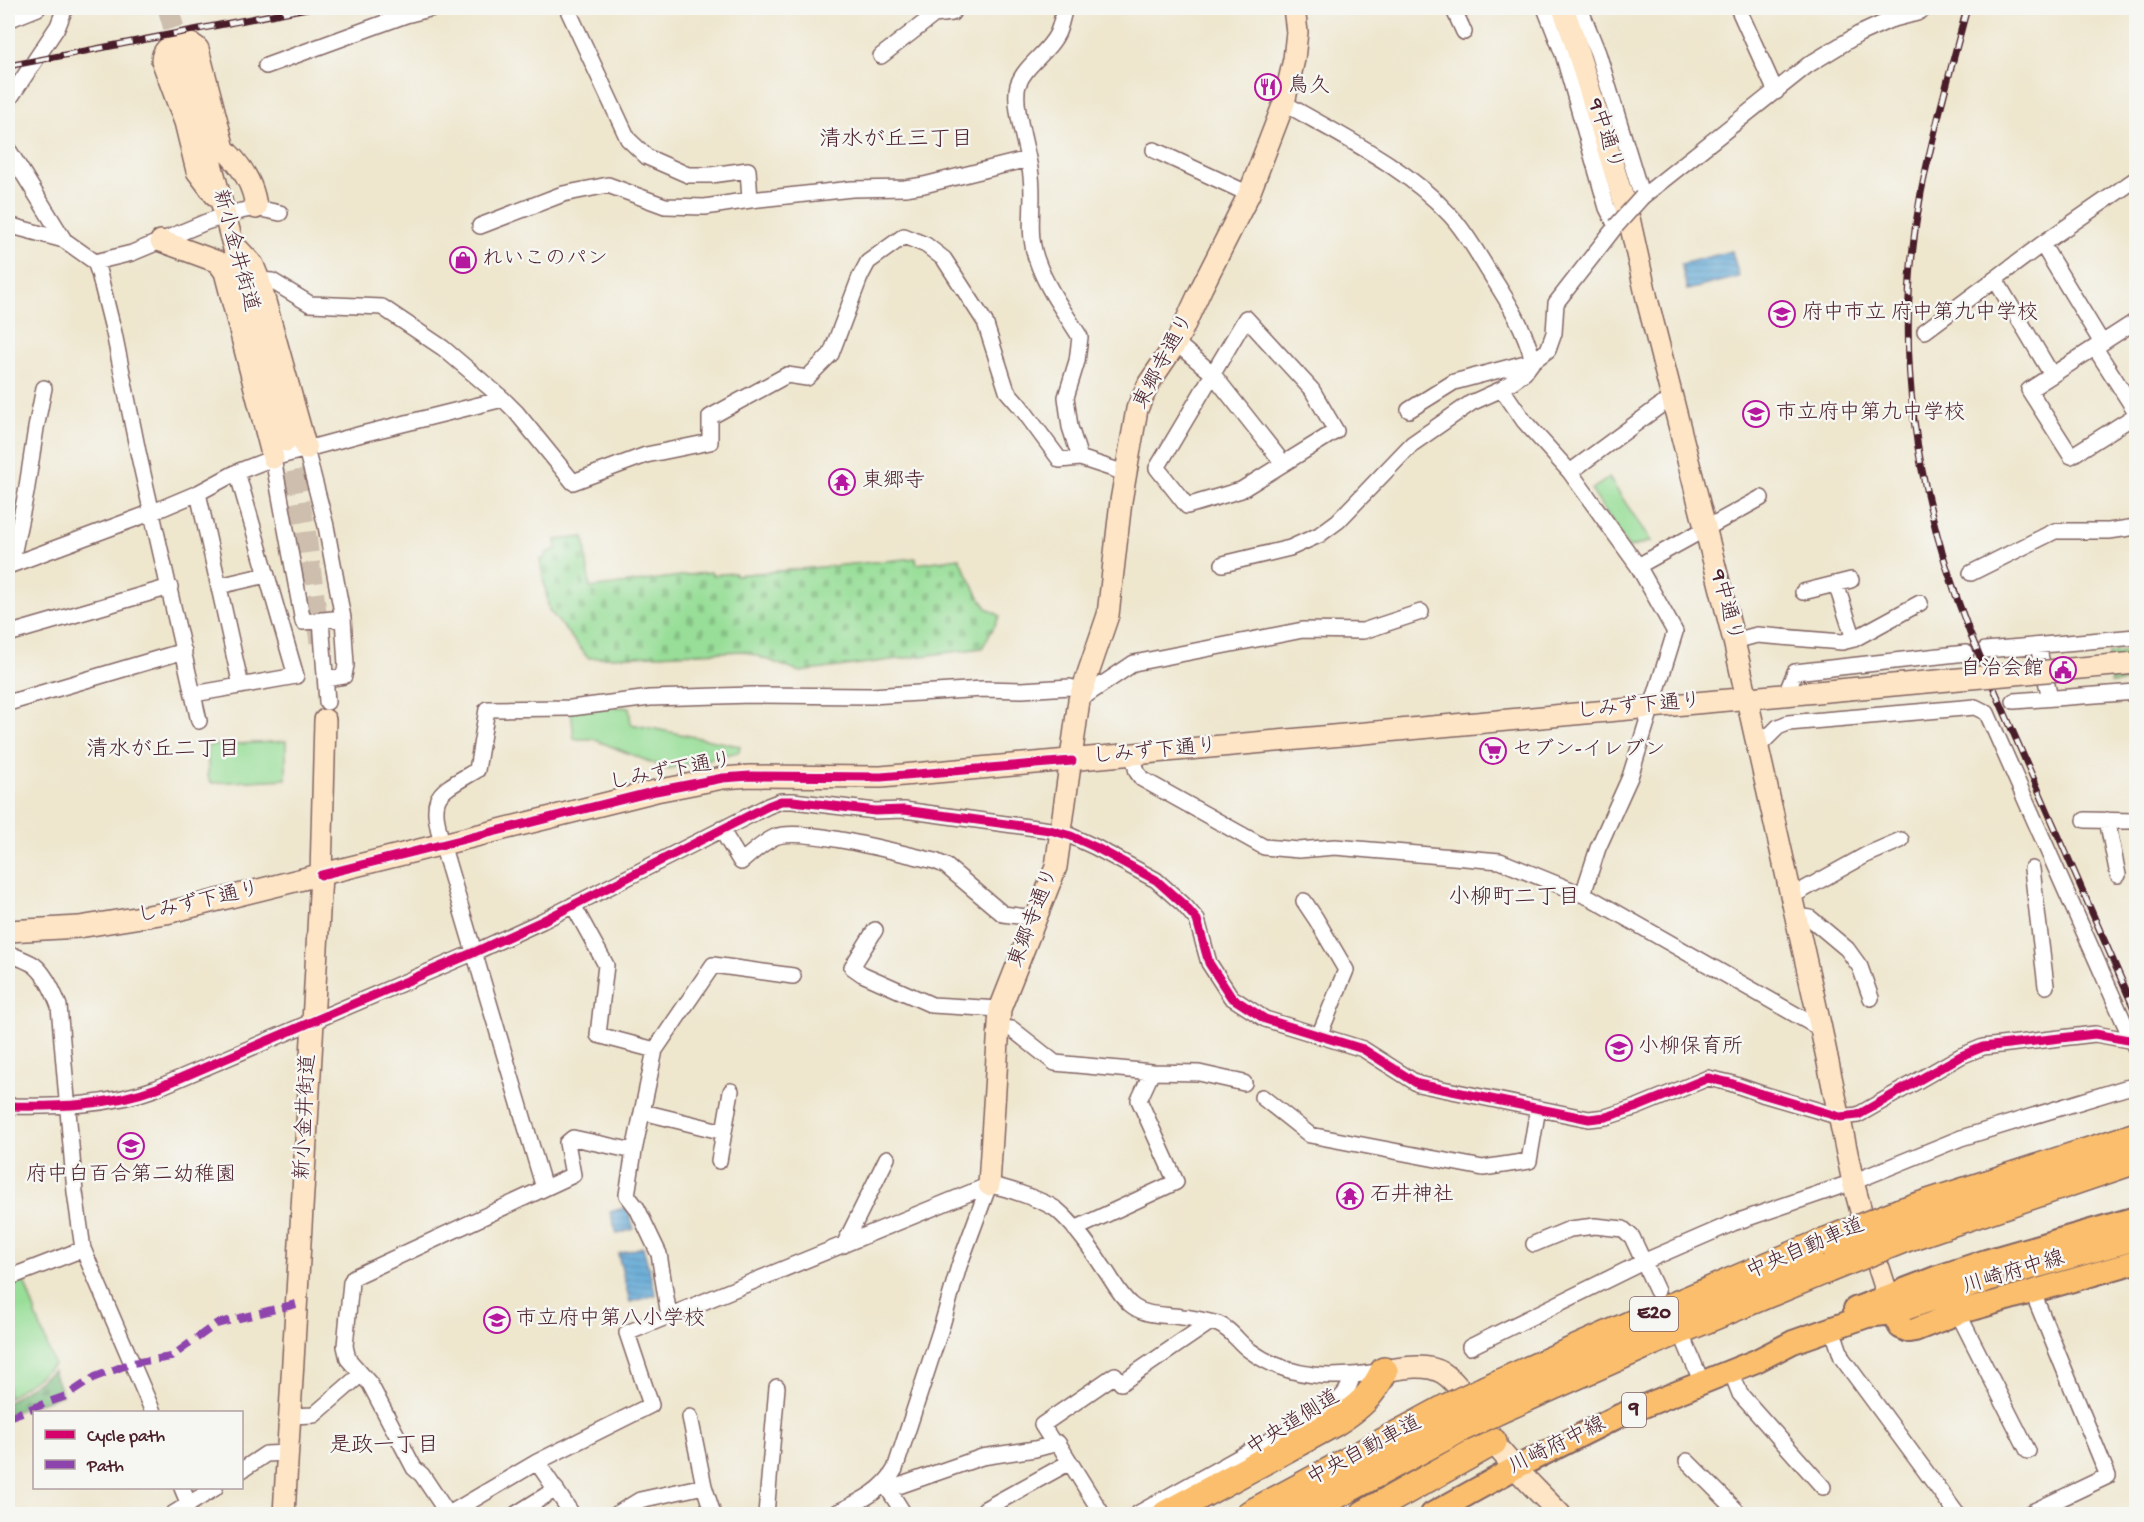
<svg xmlns="http://www.w3.org/2000/svg" width="2144" height="1522" font-family="'Gochi Hand','Klee One',sans-serif">
	<style>
		.green { fill: #98de98; stroke: #717e62; stroke-width: 1.5 }
		.forest { fill: url(#forest-firs); stroke: #626e56; stroke-width: 1.5 }
		.cemetery { fill: url(#cemetery-stones); stroke: #717e62; stroke-width: 1.5 }
		.water { fill: url(#water-rules); stroke: #546380; stroke-width: 1.5 }
		.lines { fill: none; stroke-linecap: round; stroke-linejoin: round }
		.secondary-tunnel { stroke: #cdbead; stroke-width: 21; stroke-dasharray: 21 10; stroke-linecap: butt }
		.street-casing { stroke: #836564; stroke-width: 18 }
		.secondary-casing { stroke: #836564; stroke-width: 24 }
		.primary-casing { stroke: #836564; stroke-width: 26 }
		.highway-casing { stroke: #836564; stroke-width: 30 }
		.street { stroke: #fff; stroke-width: 15 }
		.secondary { stroke: #fde5c5; stroke-width: 21 }
		.primary { stroke: #fabe6d; stroke-width: 22 }
		.highway { stroke: #fabe6d; stroke-width: 27 }
		.rail-casing { stroke: #4a1f2b; stroke-width: 7 }
		.rail { stroke: #f6f6f2; stroke-width: 4.5; stroke-dasharray: 14; stroke-linecap: butt }
		.street-bridge-casing { stroke: #836564; stroke-width: 18; stroke-linecap: butt }
		.secondary-bridge-casing { stroke: #836564; stroke-width: 24; stroke-linecap: butt }
		.highway-bridge-casing { stroke: #836564; stroke-width: 30; stroke-linecap: butt }
		.street-bridge { stroke: #fff; stroke-width: 15 }
		.secondary-bridge { stroke: #fde5c5; stroke-width: 21 }
		.highway-bridge { stroke: #fabe6d; stroke-width: 27 }
		.quiet { stroke: #8e44ad; stroke-width: 8; stroke-dasharray: 15 8; stroke-linecap: butt }
		.cycleway-casing { stroke: #f6f6f2; stroke-width: 13 }
		.cycleway { stroke: #d6006c; stroke-width: 9 }
		.labels { text-anchor: middle; dominant-baseline: central; stroke-width: 5; stroke-linejoin: round; paint-order: stroke }
		.shield { fill: #f6f6f2; stroke: #7e6067; stroke-width: 1.5 }
		.shield-label { font-size: 20px; font-weight: bold; fill: #4a1f2b }
		.poi-label { font-size: 21px; fill: #4a1f2b; stroke: #f6f6f2; text-anchor: start }
		.street-label { font-size: 21px; fill: #4a1f2b; stroke: #f6f6f2 }
		.neighbourhood-label { font-size: 22px; fill: #4a1f2b; stroke: #f6f6f2 }
	</style>
	<defs>
		<pattern id="forest-firs" width="22" height="20" patternUnits="userSpaceOnUse" patternTransform="scale(1.5)"><rect width="22" height="20" fill="#7abd80"/><path d="M5 1l3.5 6h-7zM16 11l3.5 6h-7z" fill="#669969"/></pattern>
		<pattern id="cemetery-stones" width="16" height="16" patternUnits="userSpaceOnUse" patternTransform="scale(1.5)"><rect width="16" height="16" fill="#98de98"/><path d="M2 7V4a2 2 0 0 1 4 0v3zM10 15v-3a2 2 0 0 1 4 0v3z" fill="#84be83"/></pattern>
		<pattern id="water-rules" width="6" height="5" patternUnits="userSpaceOnUse" patternTransform="scale(1.5)"><rect width="6" height="5" fill="#5ea7d5"/><path d="M0 2.5h6" fill="none" stroke="#5087ad"/></pattern>
	</defs>
	<rect width="100%" height="100%" fill="#f6f6f2"/>
	<filter id="ink" filterUnits="userSpaceOnUse"><feTurbulence type="fractalNoise" baseFrequency=".0167" numOctaves="2"/><feDisplacementMap in="SourceGraphic" scale="12" xChannelSelector="R" yChannelSelector="G"/><feConvolveMatrix kernelMatrix="1 2 1 2 8 2 1 2 1" color-interpolation-filters="sRGB"/></filter>
	<filter id="wash" filterUnits="userSpaceOnUse"><feTurbulence type="fractalNoise" baseFrequency=".008" numOctaves="4" result="noise"/><feDisplacementMap in="SourceGraphic" scale="24" xChannelSelector="R" yChannelSelector="G"/><feGaussianBlur stdDeviation="1.35" result="paint"/><feColorMatrix in="noise" values="0 0 0 0 0 0 0 0 0 0 0 0 0 0 0 0 0 1.4 0 .05"/><feComposite in="paint" operator="in"/></filter>
	<g filter="url(#wash)">
		<rect width="100%" height="100%" fill="#eee6cd"/>
		<path class="green" d="M 1609,478 L 1651,541 L 1629,548 L 1591,490 Z
			M 2136,651 L 2136,681 L 2111,683 L 2109,653 Z
			M 629,707 L 631,724 L 740,746 L 739,752 L 667,769 L 593,739 L 574,739 L 571,708 Z
			M 286,741 L 286,779 L 211,783 L 208,776 L 208,746 Z
			M 23,1278 L 54,1365 L 8,1398 L 8,1282 Z"/>
		<path class="forest" d="M 53,1371 L 62,1395 L 8,1414 L 8,1402 Z"/>
		<path class="cemetery" d="M 584,537 L 590,588 L 711,572 L 712,575 L 734,573 L 736,575 L 916,558 L 917,564 L 959,558 L 979,597 L 987,608 L 1000,616 L 982,648 L 800,672 L 744,651 L 588,658 L 549,610 L 540,560 L 546,557 L 546,553 L 557,549 L 556,540 Z"/>
		<path class="water" d="M 1732,251 L 1739,277 L 1687,290 L 1681,264 Z
			M 627,1207 L 634,1229 L 617,1234 L 610,1212 Z
			M 643,1247 L 656,1295 L 630,1302 L 618,1254 Z"/>
	</g>
	<g filter="url(#ink)">
		<g class="lines">
			<path class="secondary-tunnel" d="M 168,8 L 183,60
				M 286,441 L 305,529 L 320,642"/>
			<defs>
				<path id="street" d="M 567,8 L 628,139 L 647,157 L 688,175 L 711,175 L 748,170 L 750,200
					M 1065,8 C 1062,16 1061,26 1057,34 C 1048,53 1025,65 1018,85 C 1012,106 1029,153 1031,176 C 1035,209 1025,233 1039,266 C 1049,292 1066,314 1080,337 L 1077,361 L 1066,397 L 1070,427 L 1080,458
					M 1453,8 L 1464,32
					M 1580,8 L 1598,53 L 1642,197 L 1808,65 L 1859,34 L 1890,20 L 1917,13 L 1926,8
					M 1738,8 L 1776,92
					M 8,20 L 38,8
					M 881,56 L 934,15 L 952,13 L 955,8
					M 266,66 L 406,15 L 433,8
					M 8,101 L 58,26 L 65,8
					M 1284,103 C 1341,136 1405,166 1450,215 C 1466,232 1479,256 1491,275 C 1509,303 1525,329 1533,361
					M 8,149 L 64,240
					M 1154,150 L 1249,194
					M 8,225 L 64,240 L 95,262 L 132,253 L 206,222 L 241,211 L 256,208 L 280,213
					M 480,226 L 563,194 L 608,185 L 665,206 L 705,207 L 750,200 L 852,189 L 905,188 L 924,185 L 1028,159
					M 2042,244 L 2102,343
					M 95,262 L 99,273 L 114,333 L 138,452 L 199,721
					M 1995,279 L 2052,375
					M 259,280 L 272,281 L 310,304 L 382,307 L 443,348 L 503,399 L 516,412 L 573,482 L 646,455 L 710,442 L 710,417 L 787,375 L 807,378 L 831,354 L 860,277 L 868,262 L 904,236 L 926,245 L 944,259 L 985,322 L 1007,391 L 1020,406 L 1060,460 L 1080,458 L 1125,473
					M 1246,318 L 1312,390 L 1336,431 L 1241,490 L 1187,506 L 1157,468 Z
					M 2136,321 L 2029,390 L 2071,456 L 2136,415
					M 1925,331 L 2042,244 L 2136,179
					M 1176,343 L 1212,373 L 1283,463
					M 2095,348 L 2136,412
					M 1502,389 L 1524,421 L 1570,472 L 1638,566 L 1675,632 L 1630,777 L 1598,848 L 1583,894
					M 1409,410 L 1454,382 L 1533,361
					M 273,458 L 303,622 L 343,618 L 326,526 L 306,449
					M 1570,472 L 1661,405 L 1673,401
					M 198,493 L 241,686
					M 1223,564 L 1290,548 L 1319,535 L 1338,521 L 1412,444 L 1471,403 L 1502,389 L 1524,373 L 1533,361 L 1548,350 L 1554,333 L 1556,303 L 1616,226 L 1607,208 L 1563,54 L 1545,8
					M 11,565 L 26,493 L 36,428 L 44,388
					M 8,566 L 153,512 L 198,493 L 237,472 L 273,458 L 362,434 L 503,399
					M 1638,566 L 1761,498
					M 1971,573 L 2055,531 L 2109,531 L 2136,527
					M 1836,584 L 1854,639
					M 219,586 L 266,575
					M 1803,592 L 1851,580
					M 321,620 L 327,702
					M 8,634 L 170,587
					M 1734,641 L 1757,635 L 1842,642 L 1854,639 L 1920,603
					M 2038,646 L 2050,698
					M 1985,650 L 2136,637
					M 326,679 L 344,676 L 346,665 L 343,618
					M 194,694 L 296,676 L 237,472
					M 1786,694 L 1795,672 L 1966,653
					M 1079,700 L 1134,663 L 1303,630 L 1363,631 L 1421,612
					M 2014,701 L 2136,692
					M 8,703 L 184,651
					M 1758,747 L 1778,727 L 1788,723 L 1975,707 L 1987,713 L 2135,1047
					M 1133,755 L 1137,772 L 1142,779 L 1264,847 L 1299,850 L 1335,847 L 1500,861 L 1591,898 L 1821,1029
					M 2085,820 L 2136,821
					M 2107,820 L 2118,875
					M 721,829 L 741,862 C 751,854 763,842 775,837 C 801,826 904,854 935,861 L 946,866 L 1003,914 L 1034,918
					M 2032,869 L 2046,986
					M 1792,896 L 1866,855 L 1901,840
					M 1304,901 L 1316,919 L 1346,970 L 1319,1036
					M 573,905 L 606,965 L 598,1035 L 655,1050
					M 1796,916 L 1810,918 L 1847,949 L 1860,967 L 1871,998
					M 875,930 L 852,967 L 862,974 L 932,1005 L 1000,1009
					M 8,953 C 16,957 26,960 34,965 C 46,974 54,993 59,1006 L 75,1192 L 83,1249 L 153,1412
					M 997,1028 L 1012,1029 L 1055,1063 L 1152,1072 L 1199,1073 L 1244,1083
					M 1262,1097 L 1310,1135 L 1483,1168 L 1529,1161 L 1538,1108
					M 8,1106 C 58,1107 109,1106 157,1088 L 475,952 L 542,921 L 768,806 L 781,801 L 793,801 L 875,811 L 904,810 L 1050,830 L 1071,836 L 1095,847 L 1156,880 L 1184,905 L 1197,920 L 1209,963 L 1231,997 L 1265,1019 L 1363,1049 L 1418,1084 L 1589,1119 L 1606,1117 L 1637,1107 L 1708,1078 L 1730,1083 L 1762,1094 L 1840,1117 L 1858,1115 L 1961,1056 L 1983,1047 L 2095,1034 L 2134,1041
					M 643,1112 L 724,1132
					M 719,1161 L 731,1091
					M 989,1185 C 1005,1187 1045,1201 1057,1210 C 1075,1225 1090,1247 1103,1267 C 1112,1279 1118,1293 1130,1304 C 1145,1317 1164,1314 1182,1317 C 1194,1318 1206,1321 1218,1324 C 1231,1329 1238,1342 1249,1350 C 1291,1381 1336,1379 1384,1371
					M 544,1188 L 442,844 C 429,793 435,795 477,770 L 487,709 L 571,708 L 650,698 L 752,695 L 871,696 L 983,689 L 1022,690 L 1070,687 L 1082,691
					M 1075,1229 L 1176,1182 L 1139,1100 L 1152,1072
					M 1534,1244 L 1570,1229 L 1595,1226 L 1623,1229 L 1632,1237 L 1657,1291
					M 844,1245 L 887,1158
					M 8,1278 L 83,1249
					M 1958,1313 L 2028,1451
					M 669,1316 L 659,1254 L 637,1208 L 627,1195 L 634,1151 L 655,1050 L 713,965 L 793,976
					M 1684,1340 L 1702,1383
					M 1836,1340 L 1842,1358 L 1957,1514
					M 1470,1347 L 1643,1262 L 1733,1223 L 1853,1182 L 1961,1138 L 2125,1088 L 2136,1086
					M 1731,1371 L 1740,1394 L 1823,1487
					M 290,1416 L 314,1415 L 360,1375
					M 690,1417 L 704,1486
					M 1054,1444 L 1042,1425 L 1115,1375 L 1121,1383 L 1206,1325 L 1207,1322
					M 1687,1461 L 1740,1514
					M 537,1462 L 572,1514
					M 242,1470 L 266,1454 L 288,1453
					M 885,1484 L 904,1514
					M 182,1488 L 189,1505
					M 890,1489 L 982,1457 L 1035,1449 L 1058,1443 L 1102,1514
					M 173,1514 L 215,1488
					M 448,1514 L 422,1475 L 414,1468 L 370,1384 L 348,1359 L 345,1346 L 351,1282 L 354,1277 L 573,1175 L 567,1143 L 573,1138 L 634,1151
					M 449,1514 L 537,1462 L 651,1405 L 627,1333 L 989,1185
					M 516,1514 L 556,1489
					M 617,1514 L 640,1500 L 704,1486 L 713,1514
					M 766,1514 L 777,1387
					M 834,1514 C 856,1503 882,1493 895,1469 L 942,1325 L 959,1266 L 989,1185
					M 980,1514 L 985,1509 L 1070,1462
					M 1137,1514 L 1326,1409 C 1340,1400 1348,1393 1352,1377
					M 2028,1514 L 2108,1476 L 2033,1293"/>
				<path id="secondary" d="M 1563,8 L 1573,36 L 1629,218 L 1647,299 L 1734,641 L 1821,1029 L 1853,1182 L 1861,1211
					M 183,60 L 286,441
					M 215,195 L 197,171 L 185,122 L 162,60 C 163,43 187,37 198,49 L 224,149 C 241,165 254,185 256,208
					M 161,241 L 218,262 L 225,272 L 273,458
					M 237,248 L 253,265 L 259,280 L 306,449
					M 8,931 L 79,927 L 166,913 L 656,791 L 723,778 L 750,776 L 881,777 L 1849,689
					M 989,1185 L 1000,1009 L 1056,867 L 1079,700 L 1108,615 L 1121,501 L 1137,409 L 1149,383 L 1176,343 L 1202,287 L 1249,194 L 1284,103 L 1294,59 L 1297,32 L 1294,8
					M 1879,1268 L 1893,1312
					M 1384,1371 C 1403,1368 1426,1363 1443,1373 C 1465,1387 1479,1423 1494,1443 C 1514,1469 1538,1491 1560,1514
					M 284,1514 L 313,1022 L 321,875 L 325,720"/>
				<path id="primary" d="M 1855,1309 L 1938,1277 L 1986,1261 L 2136,1218
					M 1893,1313 L 1900,1327 L 1909,1331 L 1915,1330 L 1958,1313 L 2136,1262
					M 1432,1514 L 1515,1468 L 1619,1416 L 1756,1361 L 1793,1342 L 1867,1316 L 1893,1313 L 1988,1280 L 2136,1239"/>
				<path id="highway" d="M 1900,1212 L 2136,1136
					M 1906,1238 L 2136,1160
					M 1486,1389 L 1652,1315 L 1824,1242
					M 1499,1410 L 1652,1342 L 1828,1269
					M 1166,1514 L 1334,1423 C 1358,1408 1371,1397 1384,1371
					M 1250,1514 L 1448,1407
					M 1301,1514 L 1461,1428
					M 1364,1514 L 1493,1442"/>
			</defs>
			<use href="#street" class="street-casing"/>
			<use href="#secondary" class="secondary-casing"/>
			<use href="#primary" class="primary-casing"/>
			<use href="#highway" class="highway-casing"/>
			<use href="#street" class="street"/>
			<use href="#secondary" class="secondary"/>
			<use href="#primary" class="primary"/>
			<use href="#highway" class="highway"/>
			<defs>
				<path id="rail" d="M 1967,8 C 1951,69 1933,131 1921,193 C 1892,347 1914,491 1971,636 L 2136,1013
					M 8,66 L 307,8"/>
			</defs>
			<use href="#rail" class="rail-casing"/>
			<use href="#rail" class="rail"/>
			<defs>
				<path id="street-bridge" d="M 1616,226 L 1642,197"/>
				<path id="secondary-bridge" d="M 1849,689 L 2136,663"/>
				<path id="highway-bridge" d="M 1824,1242 L 1900,1212
					M 1828,1269 L 1906,1238
					M 1448,1407 L 1486,1389
					M 1461,1428 L 1499,1410"/>
			</defs>
			<use href="#street-bridge" class="street-bridge-casing"/>
			<use href="#secondary-bridge" class="secondary-bridge-casing"/>
			<use href="#highway-bridge" class="highway-bridge-casing"/>
			<use href="#street-bridge" class="street-bridge"/>
			<use href="#secondary-bridge" class="secondary-bridge"/>
			<use href="#highway-bridge" class="highway-bridge"/>
			<path class="quiet" d="M 8,1417 L 66,1396 L 95,1377 L 132,1363 L 171,1357 L 216,1324 L 296,1304"/>
			<defs>
				<path id="cycleway" d="M 321,875 L 656,791 L 723,778 L 750,776 L 881,777 L 1072,761
					M 8,1106 C 58,1107 109,1106 157,1088 L 475,952 L 542,921 L 768,806 L 781,801 L 793,801 L 875,811 L 904,810 L 1050,830 L 1071,836 L 1095,847 L 1156,880 L 1184,905 L 1197,920 L 1209,963 L 1231,997 L 1265,1019 L 1363,1049 L 1418,1084 L 1589,1119 L 1606,1117 L 1637,1107 L 1708,1078 L 1730,1083 L 1762,1094 L 1840,1117 L 1858,1115 L 1961,1056 L 1983,1047 L 2095,1034 L 2134,1041"/>
			</defs>
			<use href="#cycleway" class="cycleway-casing"/>
			<use href="#cycleway" class="cycleway"/>
		</g>
	</g>
	<defs>
		<symbol id="restaurant-ring" viewBox="-11 -11 22 22"><circle r="9.5" fill="#f6f6f2" stroke="#b5179e" stroke-width="1.5"/><path d="M-5-6h1v4h1v-4h1v4h1v-4h1v5L-1.5 .5V6h-2V.5L-5-1ZM5-6V6H3V1.5H1.5Q1.5-4 5-6Z" fill="#b5179e"/></symbol>
		<symbol id="shop-ring" viewBox="-11 -11 22 22"><circle r="9.5" fill="#f6f6f2" stroke="#b5179e" stroke-width="1.5"/><path d="M-5-2.5h2.3a2.7 3.5 0 0 1 5.4 0H5L5.5 6h-11ZM-1.5-2.5h3a1.5 2.3 0 0 0-3 0Z" fill="#b5179e"/></symbol>
		<symbol id="school-ring" viewBox="-11 -11 22 22"><circle r="9.5" fill="#f6f6f2" stroke="#b5179e" stroke-width="1.5"/><path d="M0-5L7-2L0 1L-7-2ZM-4 1L0 2.5L4 1V4Q0 6-4 4Z" fill="#b5179e"/></symbol>
		<symbol id="temple-ring" viewBox="-11 -11 22 22"><circle r="9.5" fill="#f6f6f2" stroke="#b5179e" stroke-width="1.5"/><path d="M0-6L5-2H3V0L6.5 2.5H4V6H1.5V3h-3V6H-4V2.5H-6.5L-3 0V-2H-5Z" fill="#b5179e"/></symbol>
		<symbol id="civic-ring" viewBox="-11 -11 22 22"><circle r="9.5" fill="#f6f6f2" stroke="#b5179e" stroke-width="1.5"/><path d="M-.6-6.5H3V-4.5H.6V-3L4-1V1h2V6H-6V1h2V-1L-.6-3ZM-1.2 2.5V6h2.4V2.5Z" fill="#b5179e"/></symbol>
		<symbol id="supermarket-ring" viewBox="-11 -11 22 22"><circle r="9.5" fill="#f6f6f2" stroke="#b5179e" stroke-width="1.5"/><path d="M-6-5.5h2.5l.6 2H6L4.5 2H-2.5L-4.4-4H-6ZM-1.5 3.2a1.3 1.3 0 1 0 .1 0ZM3 3.2a1.3 1.3 0 1 0 .1 0Z" fill="#b5179e"/></symbol>
	</defs>
	<g fill-rule="evenodd">
		<use href="#restaurant-ring" x="1253" y="72" width="30" height="30"/>
		<use href="#shop-ring" x="448" y="245" width="30" height="30"/>
		<use href="#school-ring" x="1767" y="299" width="30" height="30"/>
		<use href="#school-ring" x="1741" y="399" width="30" height="30"/>
		<use href="#temple-ring" x="827" y="467" width="30" height="30"/>
		<use href="#civic-ring" x="2048" y="655" width="30" height="30"/>
		<use href="#supermarket-ring" x="1478" y="736" width="30" height="30"/>
		<use href="#school-ring" x="1604" y="1033" width="30" height="30"/>
		<use href="#school-ring" x="116" y="1131" width="30" height="30"/>
		<use href="#temple-ring" x="1335" y="1181" width="30" height="30"/>
		<use href="#school-ring" x="482" y="1305" width="30" height="30"/>
	</g>
	<g class="labels">
		<g class="shield">
			<rect x="1630" y="1297" width="48" height="34" rx="4.5"/>
			<rect x="1622" y="1393" width="24" height="34" rx="4.5"/>
		</g>
		<g class="shield-label">
			<text x="1654" y="1314">E20</text>
			<text x="1634" y="1410">9</text>
		</g>
		<g class="poi-label">
			<text x="1288" y="87">鳥久</text>
			<text x="482" y="260">れいこのパン</text>
			<text x="1802" y="314">府中市立 府中第九中学校</text>
			<text x="1776" y="414">市立府中第九中学校</text>
			<text x="862" y="482">東郷寺</text>
			<text x="2044" y="670" text-anchor="end">自治会館</text>
			<text x="1512" y="751">セブン-イレブン</text>
			<text x="1638" y="1048">小柳保育所</text>
			<text x="131" y="1176" text-anchor="middle">府中白百合第二幼稚園</text>
			<text x="1370" y="1196">石井神社</text>
			<text x="516" y="1320">市立府中第八小学校</text>
		</g>
		<g class="street-label">
			<text transform="translate(1604 135) rotate(73)">9中通り</text>
			<text transform="translate(234 251) rotate(75)">新小金井街道</text>
			<text transform="translate(1165 362) rotate(-62)">東郷寺通り</text>
			<text transform="translate(1725 606) rotate(76)">9中通り</text>
			<text transform="translate(1639 708) rotate(-5)">しみず下通り</text>
			<text transform="translate(1155 753) rotate(-5)">しみず下通り</text>
			<text transform="translate(671 773) rotate(-11)">しみず下通り</text>
			<text transform="translate(199 904) rotate(-13)">しみず下通り</text>
			<text transform="translate(1035 918) rotate(-69)">東郷寺通り</text>
			<text transform="translate(307 1117) rotate(-87)">新小金井街道</text>
			<text transform="translate(1806 1250) rotate(-23)">中央自動車道</text>
			<text transform="translate(2014 1274) rotate(-17)">川崎府中線</text>
			<text transform="translate(1294 1424) rotate(-32)">中央道側道</text>
			<text transform="translate(1558 1447) rotate(-26)">川崎府中線</text>
			<text transform="translate(1365 1452) rotate(-28)">中央自動車道</text>
		</g>
		<g class="neighbourhood-label">
			<text x="896" y="141">清水が丘三丁目</text>
			<text x="163" y="751">清水が丘二丁目</text>
			<text x="1514" y="899">小柳町二丁目</text>
			<text x="384" y="1447">是政一丁目</text>
		</g>
	</g>
	<rect width="2144" height="1522" fill="none" stroke="#f6f6f2" stroke-width="30"/>
	<rect x="33" y="1411" width="210" height="78" fill="#f6f6f2" stroke="#b1a0a2" stroke-width="1.5"/>
	<rect x="45" y="1430" width="30" height="9" fill="#d6006c" stroke="#b1a0a2" stroke-width="1.5"/>
	<text x="87" y="1441" font-size="18" fill="#4a1f2b">Cycle path</text>
	<rect x="45" y="1460" width="30" height="9" fill="#8e44ad" stroke="#b1a0a2" stroke-width="1.5"/>
	<text x="87" y="1471" font-size="18" fill="#4a1f2b">Path</text>
</svg>
